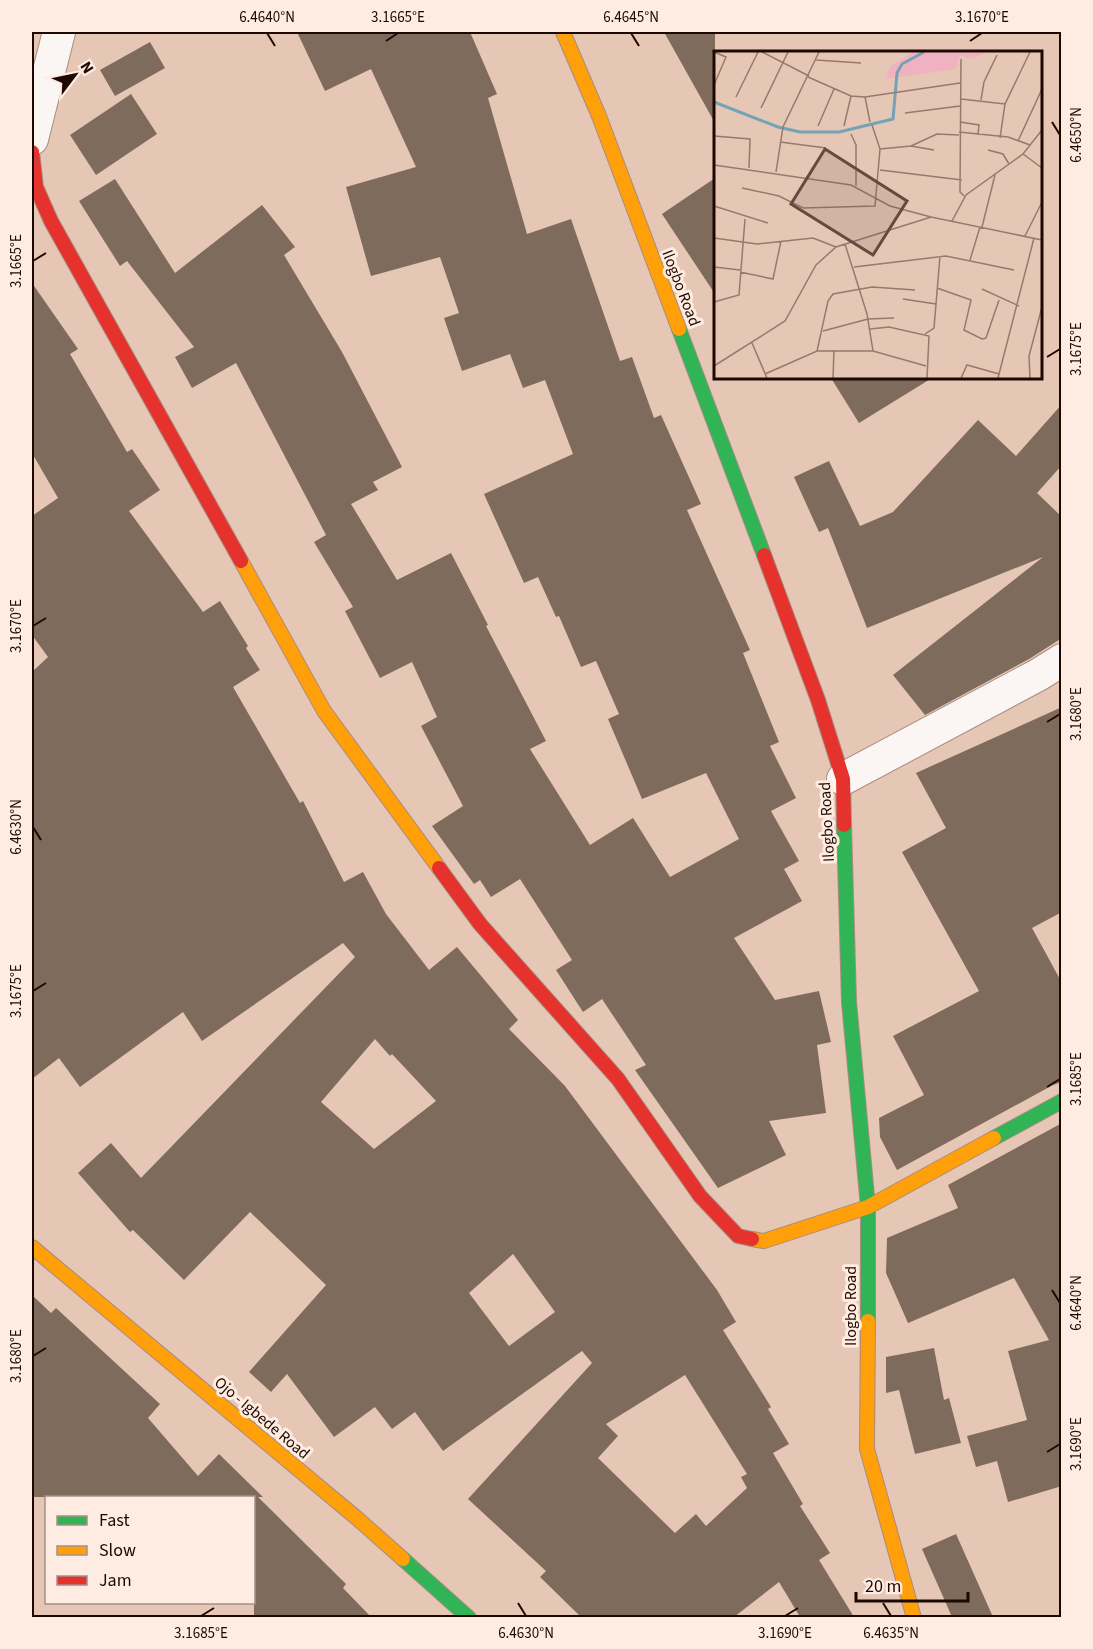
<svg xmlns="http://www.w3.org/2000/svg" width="1093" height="1649" font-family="'Source Sans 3',sans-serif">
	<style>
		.building { fill: #7f6b5c; fill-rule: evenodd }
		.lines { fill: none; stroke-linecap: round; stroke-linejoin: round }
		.street-casing { stroke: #a68d80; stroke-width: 34 }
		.fast-casing { stroke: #a68d80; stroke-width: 16 }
		.slow-casing { stroke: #a68d80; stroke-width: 16 }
		.jam-casing { stroke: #a68d80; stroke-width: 16 }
		.street { stroke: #fbf6f4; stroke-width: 32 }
		.fast { stroke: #30b455; stroke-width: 14 }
		.slow { stroke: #ff9f0a; stroke-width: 14 }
		.jam { stroke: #e5322d; stroke-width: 14 }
		.ticks { fill: none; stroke: #1d0901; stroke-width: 2 }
		.labels { text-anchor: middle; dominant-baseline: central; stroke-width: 6; stroke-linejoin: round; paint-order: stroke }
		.street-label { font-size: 16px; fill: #1d0901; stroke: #feebe1 }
		.inset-river { fill: none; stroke: #74a3b6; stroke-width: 3 }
		.inset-road { fill: none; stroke: #967a6d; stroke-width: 1.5 }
		.view { fill: #634b40; fill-opacity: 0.15; stroke: #634b40; stroke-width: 3 }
		.inset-edge { fill: none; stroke: #1d0901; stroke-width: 3 }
		.neatline { fill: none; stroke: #1d0901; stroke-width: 2 }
		.ticks-label { font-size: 15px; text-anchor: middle; fill: #1d0901 }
	</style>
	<rect width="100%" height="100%" fill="#e6c6b5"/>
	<path class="building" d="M 297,32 L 470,32 L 497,94 L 488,98 L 527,234 L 571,219 L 620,361 L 632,357 L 654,418 L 661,415 L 701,504 L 687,510 L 750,650 L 743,653 L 779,742 L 770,746 L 796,798 L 771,811 L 799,861 L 784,869 L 802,901 L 734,938 L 775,1000 L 819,991 L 831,1042 L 817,1045 L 826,1113 L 769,1121 L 786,1155 L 718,1188 L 635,1070 L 646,1065 L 602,999 L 583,1012 L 556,970 L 572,960 L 520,879 L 491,897 L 480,880 L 474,884 L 432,826 L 463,806 L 421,726 L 437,717 L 412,662 L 380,678 L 345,611 L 353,607 L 314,542 L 326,535 L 236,363 L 192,388 L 175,357 L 194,347 L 127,261 L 120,266 L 79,201 L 115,179 L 175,273 L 262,205 L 295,247 L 284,255 L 342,352 L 402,467 L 373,482 L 378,490 L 351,504 L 397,580 L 451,553 L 488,625 L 486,626 L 546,741 L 530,749 L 590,845 L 633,818 L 670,877 L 739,839 L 706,773 L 642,799 L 608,719 L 619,714 L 596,661 L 581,667 L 559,616 L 556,617 L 538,577 L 524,583 L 484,494 L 573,454 L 545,380 L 523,388 L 510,354 L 462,371 L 444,318 L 459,313 L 440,257 L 371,276 L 346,187 L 416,167 L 371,69 L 325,91 Z
		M 664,32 L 715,32 L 715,123 Z
		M 150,42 L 165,68 L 115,96 L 100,70 Z
		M 131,94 L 157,134 L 96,175 L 70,135 Z
		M 715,178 L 715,294 L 662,214 Z
		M 32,283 L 78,349 L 70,354 L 127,452 L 132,449 L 160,490 L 129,511 L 203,612 L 220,601 L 248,646 L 246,648 L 260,670 L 233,687 L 300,803 L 303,801 L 344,882 L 363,872 L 386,914 L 429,970 L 457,947 L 518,1020 L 509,1029 L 565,1086 L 717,1290 L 736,1322 L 723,1330 L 771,1407 L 768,1409 L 789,1444 L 773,1453 L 803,1504 L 800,1506 L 830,1553 L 819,1560 L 854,1617 L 800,1617 L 779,1582 L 734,1617 L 581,1617 L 540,1577 L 546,1571 L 468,1499 L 592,1363 L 582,1351 L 443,1451 L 415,1412 L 392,1429 L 375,1407 L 334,1437 L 287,1374 L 271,1392 L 249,1372 L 326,1285 L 250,1212 L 184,1280 L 133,1230 L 130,1232 L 78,1173 L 111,1143 L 141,1178 L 355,957 L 343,943 L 202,1041 L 183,1012 L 80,1087 L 59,1058 L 32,1079 L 32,672 L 48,657 L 32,635 L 32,516 L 58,498 L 32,453 ZM 375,1039 L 390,1056 L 392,1054 L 436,1101 L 374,1149 L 321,1102 ZM 513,1254 L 555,1312 L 509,1346 L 469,1293 ZM 685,1375 L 747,1474 L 741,1477 L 747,1488 L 706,1526 L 696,1514 L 675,1533 L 598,1458 L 618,1436 L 606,1424 Z
		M 831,378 L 932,378 L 859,423 Z
		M 1062,404 L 1062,465 L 1037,493 L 1062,517 L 1062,638 L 1029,659 L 925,715 L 893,675 L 1043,557 L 867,628 L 828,528 L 819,532 L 794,477 L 829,461 L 860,526 L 893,512 L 978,420 L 1016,456 Z
		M 1062,707 L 1062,912 L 1032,928 L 1062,983 L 1062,1082 L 1053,1085 L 897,1170 L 880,1137 L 879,1118 L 924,1095 L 893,1036 L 979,991 L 902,852 L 946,828 L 916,773 Z
		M 1062,1123 L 1062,1486 L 1008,1502 L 997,1461 L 976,1467 L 967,1436 L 1027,1420 L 1008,1351 L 1049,1340 L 1014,1278 L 908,1323 L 886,1273 L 887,1238 L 958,1208 L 948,1185 Z
		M 32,1295 L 51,1313 L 56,1308 L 160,1404 L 148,1418 L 198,1476 L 219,1454 L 263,1497 L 258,1497 L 346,1584 L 343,1588 L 371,1617 L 254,1617 L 254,1497 L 32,1497 Z
		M 934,1348 L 944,1400 L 949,1398 L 961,1443 L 915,1454 L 899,1390 L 886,1393 L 886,1357 Z
		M 956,1534 L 993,1617 L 952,1617 L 922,1549 Z"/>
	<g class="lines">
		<defs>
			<path id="street" d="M 32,139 L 59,32
				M 843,779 L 1038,675 L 1062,660"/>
			<path id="fast" d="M 679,329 L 764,555
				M 844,825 L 849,1002 L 868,1207 L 868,1321
				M 994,1138 L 1062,1101
				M 403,1559 L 469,1618"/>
			<path id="slow" d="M 563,32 L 599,116 L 679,329
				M 241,561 L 324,711 L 439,868
				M 752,1239 L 764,1241 L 868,1207 L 994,1138
				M 32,1247 L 359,1520 L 403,1559
				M 868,1321 L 867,1449 L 914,1618"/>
			<path id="jam" d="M 32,152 L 36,187 L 51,221 L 241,561
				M 764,555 L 818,700 L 843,779 L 844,825
				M 439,868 L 480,924 L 618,1079 L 700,1196 L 738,1236 L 752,1239"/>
		</defs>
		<use href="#street" class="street-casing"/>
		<use href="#fast" class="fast-casing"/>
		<use href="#slow" class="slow-casing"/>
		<use href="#jam" class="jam-casing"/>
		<use href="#street" class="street"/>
		<use href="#fast" class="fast"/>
		<use href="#slow" class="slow"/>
		<use href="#jam" class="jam"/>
	</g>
	<path class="ticks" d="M 267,33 L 275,46M 631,33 L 639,46M 386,41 L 398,33M 970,41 L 982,33M 1052,122 L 1060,135M 33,261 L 46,253M 1047,357 L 1060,349M 33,626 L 46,618M 1047,722 L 1060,714M 33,827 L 41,840M 33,991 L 46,983M 1047,1087 L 1060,1079M 1052,1290 L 1060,1303M 33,1356 L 46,1348M 1047,1452 L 1060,1444M 518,1603 L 526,1616M 883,1603 L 891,1616M 201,1616 L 214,1608M 785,1616 L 798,1608"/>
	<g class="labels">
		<g class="street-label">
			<text transform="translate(681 288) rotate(69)">Ilogbo Road</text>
			<text transform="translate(827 822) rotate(-93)">Ilogbo Road</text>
			<text transform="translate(851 1306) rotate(-90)">Ilogbo Road</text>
			<text transform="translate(262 1418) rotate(40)">Ojo - Igbede Road</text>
		</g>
	</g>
	<g transform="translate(714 51)">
		<rect width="328" height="328" fill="#e6c6b5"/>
		<path d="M 199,1 L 274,1 L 257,8 L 246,4 L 241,18 L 172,28 L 176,16 Z" fill="#f0b2c1"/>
		<path class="inset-river" d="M 0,51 L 64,76 L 86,81 L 125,81 L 179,68 L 183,22 L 188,13 L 210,1"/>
		<path class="inset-road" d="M 0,1 L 12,6 L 0,34M 48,1 L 95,25M 247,8 L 246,141 L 250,145M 102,9 L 147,12M 94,26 L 137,45 L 151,46 L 246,32M 22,46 L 44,1M 151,46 L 156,71M 247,48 L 291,53M 267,49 L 270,31 L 283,4M 47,57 L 74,1M 191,62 L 246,55M 246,71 L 265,74 L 264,84M 104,75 L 120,38M 130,75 L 137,45M 245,81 L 294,86 L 316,94M 137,83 L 142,94 L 142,135M 0,85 L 36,88 L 35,117M 286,87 L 291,53 L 316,1M 304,90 L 328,38M 66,91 L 112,97M 197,95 L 220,99M 166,98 L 197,95 L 223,83 L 245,84M 274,99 L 289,103 L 295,113M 309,103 L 328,117M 0,114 L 137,134 L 176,155 L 217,166M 166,119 L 248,129M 62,121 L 69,76 L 105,1M 28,137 L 65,145 L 89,157 L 161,155 L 166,98 L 158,74M 0,155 L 54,172M 238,170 L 252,144 L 309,103 L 328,79M 268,176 L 281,124M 311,185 L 328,151M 0,187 L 43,193 L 99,187 L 122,196M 131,193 L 153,263 L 159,300M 256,209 L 266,176M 0,216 L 26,219M 140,216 L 232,205 L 300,219M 26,221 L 59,228 L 67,190M 223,237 L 257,249 L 250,279 L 268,288 L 272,287 L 285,249M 268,238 L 305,255M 189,248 L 222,253M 0,251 L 25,244 L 31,168M 156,278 L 175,276 L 215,285 L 213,327M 109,280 L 154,268 L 180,267M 211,283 L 220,277 L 226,205M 38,292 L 53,327M 103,300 L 114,250 L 119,243 L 158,236 L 201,239M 0,315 L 71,270 L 102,214 L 122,196 L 217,166 L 328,189M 51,323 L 103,300 L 159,300 L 212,315M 119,327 L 120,299M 247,327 L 253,314 L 285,323M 284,327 L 320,187M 316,327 L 315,305 L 328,256"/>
		<path class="view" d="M 111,98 L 193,150 L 159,204 L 77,153 Z"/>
		<rect width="328" height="328" class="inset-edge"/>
	</g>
	<rect width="1093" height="1649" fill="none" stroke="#feebe1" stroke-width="66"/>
	<rect x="45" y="1496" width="210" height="108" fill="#feebe1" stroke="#a49187" stroke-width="1.5"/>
	<rect x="57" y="1516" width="30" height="9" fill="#30b455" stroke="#a49187" stroke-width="1.5"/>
	<text x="99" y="1526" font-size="18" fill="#1d0901">Fast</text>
	<rect x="57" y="1546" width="30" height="9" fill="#ff9f0a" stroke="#a49187" stroke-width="1.5"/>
	<text x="99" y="1556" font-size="18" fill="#1d0901">Slow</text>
	<rect x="57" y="1576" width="30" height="9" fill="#e5322d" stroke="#a49187" stroke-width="1.5"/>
	<text x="99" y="1586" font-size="18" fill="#1d0901">Jam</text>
	<g transform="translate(75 75) rotate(58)" stroke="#feebe1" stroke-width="4.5" paint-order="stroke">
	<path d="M0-4.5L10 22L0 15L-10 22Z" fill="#1d0901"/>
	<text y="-9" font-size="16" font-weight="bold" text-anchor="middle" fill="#1d0901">N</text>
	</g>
	<path d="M856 1592v9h112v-9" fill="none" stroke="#1d0901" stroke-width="3"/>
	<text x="865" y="1592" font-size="18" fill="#1d0901" stroke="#feebe1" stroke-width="4.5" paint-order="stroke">20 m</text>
	<rect x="33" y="33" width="1027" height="1583" class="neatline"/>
	<g class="ticks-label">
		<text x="267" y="22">6.4640°N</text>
		<text x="398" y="22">3.1665°E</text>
		<text x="631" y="22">6.4645°N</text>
		<text x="982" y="22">3.1670°E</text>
		<text transform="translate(1076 135) rotate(-90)" y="5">6.4650°N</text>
		<text transform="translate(16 261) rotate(-90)" y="5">3.1665°E</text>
		<text transform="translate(1076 349) rotate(-90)" y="5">3.1675°E</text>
		<text transform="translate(16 626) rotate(-90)" y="5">3.1670°E</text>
		<text transform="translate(1076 714) rotate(-90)" y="5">3.1680°E</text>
		<text transform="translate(16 827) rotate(-90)" y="5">6.4630°N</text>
		<text transform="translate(16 991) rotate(-90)" y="5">3.1675°E</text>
		<text transform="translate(1076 1079) rotate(-90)" y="5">3.1685°E</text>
		<text transform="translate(1076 1303) rotate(-90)" y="5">6.4640°N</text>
		<text transform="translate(16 1356) rotate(-90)" y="5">3.1680°E</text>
		<text transform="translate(1076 1444) rotate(-90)" y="5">3.1690°E</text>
		<text x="201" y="1638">3.1685°E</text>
		<text x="526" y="1638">6.4630°N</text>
		<text x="785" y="1638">3.1690°E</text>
		<text x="891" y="1638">6.4635°N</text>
	</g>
</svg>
